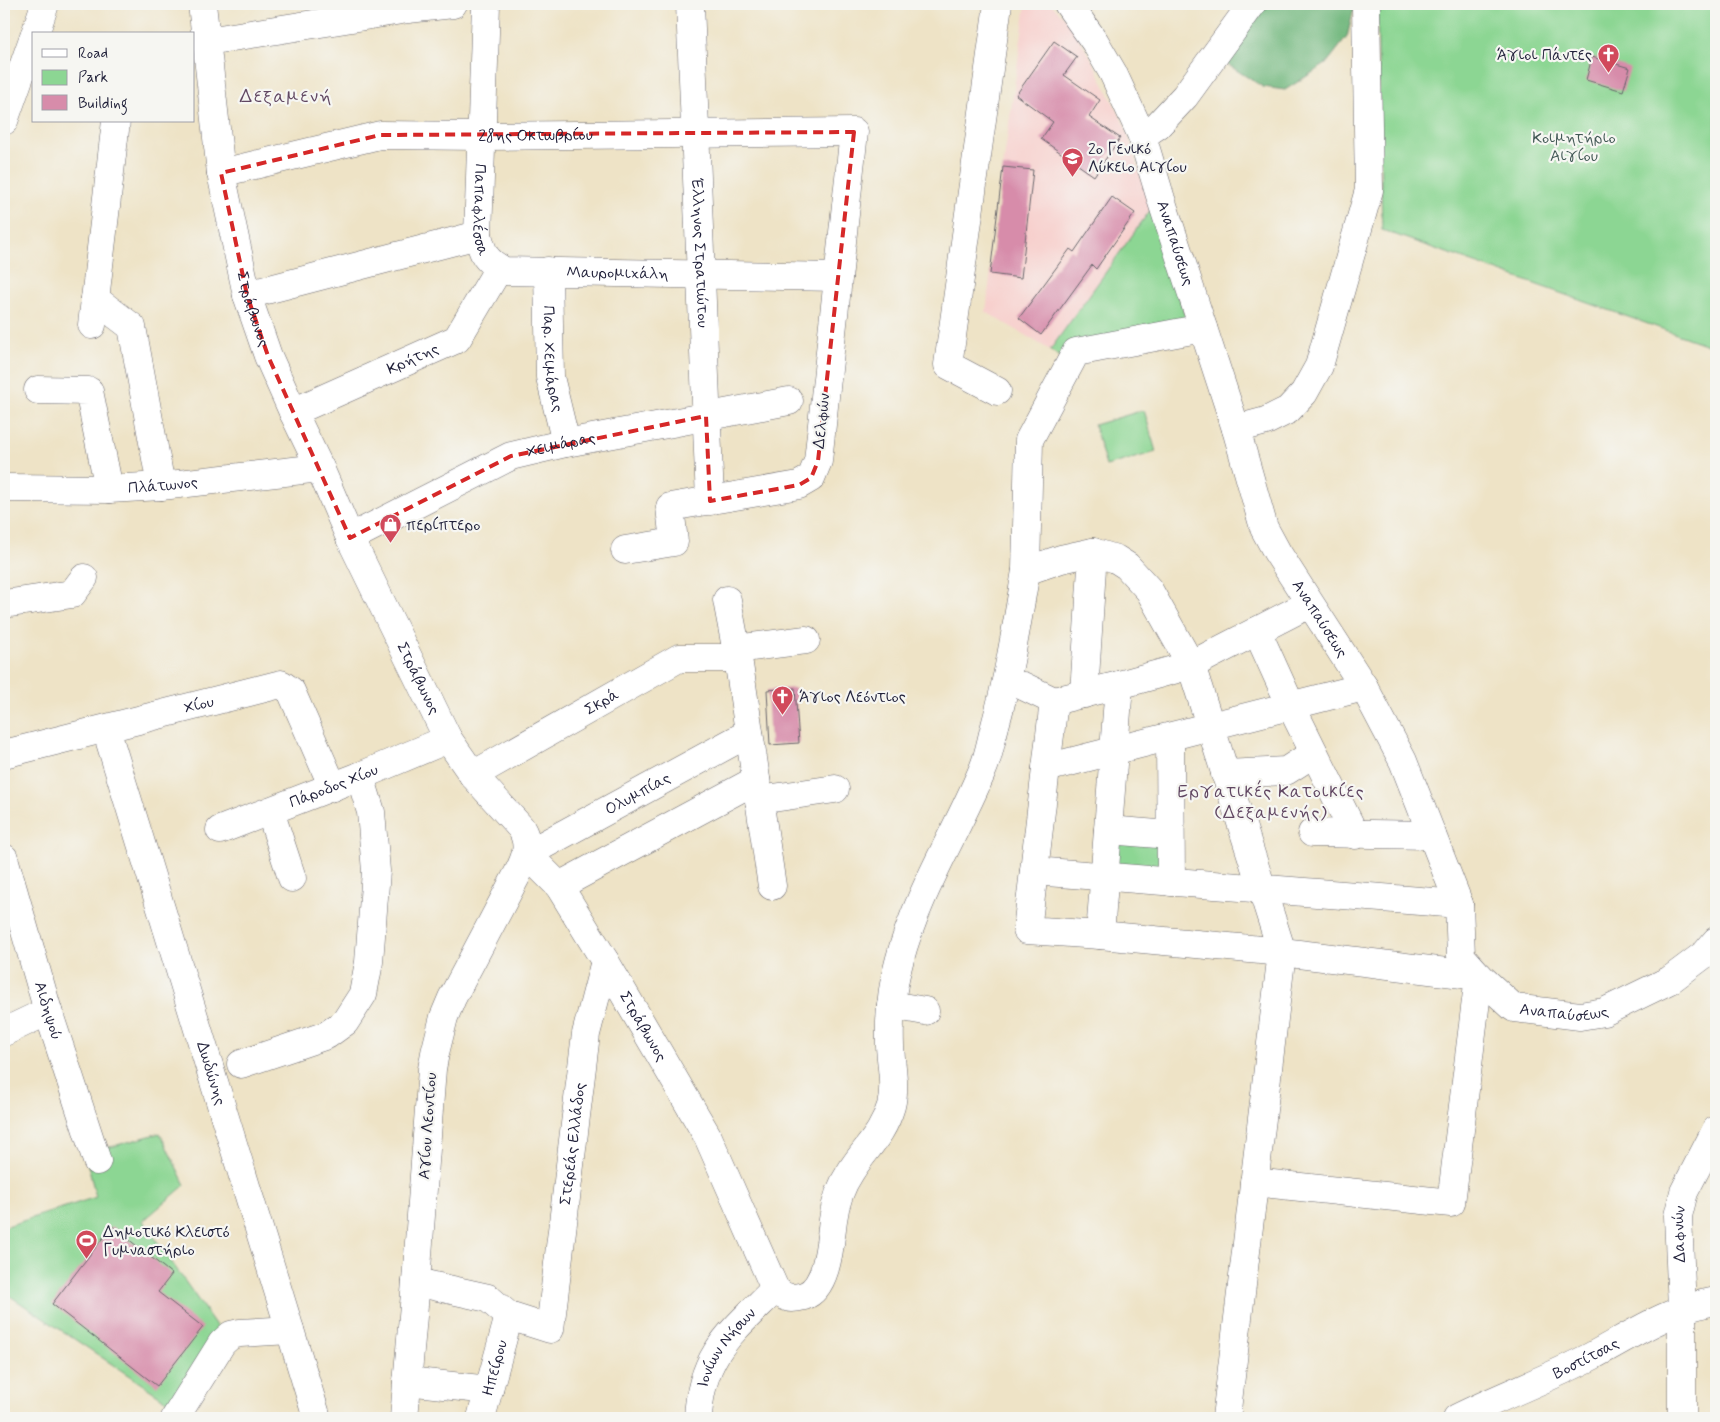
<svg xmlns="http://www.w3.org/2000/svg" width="1720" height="1422" font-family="Mynerve,sans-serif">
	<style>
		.built { fill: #f7d0cd }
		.green { fill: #8cd693; stroke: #577c67 }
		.forest { fill: #71b77d; stroke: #4a6c5c }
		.building { fill: #d78caa }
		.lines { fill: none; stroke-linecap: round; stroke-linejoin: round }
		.minor-casing { stroke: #69666c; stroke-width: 29 }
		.major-casing { stroke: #69666c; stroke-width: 29 }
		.minor { stroke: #fff; stroke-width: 28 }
		.major { stroke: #fff; stroke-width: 28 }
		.marked { fill: none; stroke: #d62828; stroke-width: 4; stroke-dasharray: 10 6; stroke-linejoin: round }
		.labels { text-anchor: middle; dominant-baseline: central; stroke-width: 4.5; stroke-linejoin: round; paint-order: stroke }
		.poi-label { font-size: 16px; fill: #22223b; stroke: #f6f6f2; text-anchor: start }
		.street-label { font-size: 16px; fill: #22223b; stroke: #f6f6f2 }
		.park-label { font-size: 16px; fill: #425855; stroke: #f6f6f2 }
		.neighbourhood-label { font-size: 18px; letter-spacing: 1px; fill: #614762; stroke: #f6f6f2 }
		.quarter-label { font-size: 19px; letter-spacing: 1px; fill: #614762; stroke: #f6f6f2 }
	</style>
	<rect width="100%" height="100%" fill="#f6f6f2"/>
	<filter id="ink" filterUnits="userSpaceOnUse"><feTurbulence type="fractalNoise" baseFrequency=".02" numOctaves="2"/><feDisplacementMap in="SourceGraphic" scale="10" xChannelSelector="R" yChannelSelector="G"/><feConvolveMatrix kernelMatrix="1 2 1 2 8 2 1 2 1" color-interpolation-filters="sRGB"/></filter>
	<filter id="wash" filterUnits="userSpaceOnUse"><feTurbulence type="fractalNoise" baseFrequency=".0096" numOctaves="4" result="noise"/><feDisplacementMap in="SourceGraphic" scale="20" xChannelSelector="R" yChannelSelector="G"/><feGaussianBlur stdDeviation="1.12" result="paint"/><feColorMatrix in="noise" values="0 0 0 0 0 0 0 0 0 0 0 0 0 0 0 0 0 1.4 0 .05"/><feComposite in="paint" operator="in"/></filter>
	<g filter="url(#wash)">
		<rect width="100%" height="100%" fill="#eee3c6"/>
		<path class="built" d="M 1026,4 L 1051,4 L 1066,19 L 1089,54 L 1125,126 L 1151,209 L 1050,350 L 986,312 L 1003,167 Z"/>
		<path class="green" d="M 1377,4 L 1716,4 L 1716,348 L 1382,230 Z
			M 1151,209 L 1186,319 L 1062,358 L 1050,350 Z
			M 1144,410 L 1156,452 L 1106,466 L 1094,425 Z
			M 1115,836 L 1164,840 L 1162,874 L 1112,871 Z
			M 160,1133 L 185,1185 L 143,1221 L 219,1330 L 170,1403 L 4,1292 L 4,1227 L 96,1197 L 85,1154 Z"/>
		<path class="forest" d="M 1241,4 L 1355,4 L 1347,37 L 1326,64 L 1285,90 L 1263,87 L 1222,61 Z"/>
		<g id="blocks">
			<path class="building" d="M 1054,41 L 1077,57 L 1064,75 L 1100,100 L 1089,117 L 1120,138 L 1094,176 L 1041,139 L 1053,122 L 1016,95 Z
				M 1592,57 L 1630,68 L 1623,91 L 1586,80 Z
				M 1003,167 L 1033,170 L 1021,278 L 990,274 Z
				M 1112,197 L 1135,213 L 1096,269 L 1092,265 L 1041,335 L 1019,318 L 1070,249 L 1074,252 Z
				M 795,688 L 799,743 L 770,745 L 767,690 Z
				M 112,1226 L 172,1274 L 158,1292 L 203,1327 L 157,1386 L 52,1304 Z"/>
		</g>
	</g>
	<g filter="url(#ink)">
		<use href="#blocks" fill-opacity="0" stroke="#69666c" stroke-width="1"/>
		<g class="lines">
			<defs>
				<g id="minor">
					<path id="s1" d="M 202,4 L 221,173 L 247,295 L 268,356 L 293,412 L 320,468 L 350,538 L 448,739 L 473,775 L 521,828 C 531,845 526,857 518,873 L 452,998 L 444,1017 L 435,1053 L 432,1069 L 416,1282 L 404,1418"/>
					<path id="s2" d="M 486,4 L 478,235 C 483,255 485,260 504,271 L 838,277"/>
					<path id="s3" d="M 690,4 L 710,501"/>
					<path id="s4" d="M 1068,4 L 1095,42 L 1113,73 L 1142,136 L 1161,199 L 1236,429 L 1264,528 L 1277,552 L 1364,687 L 1403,761 L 1459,904 L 1461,956 L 1479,976 L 1514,1008 L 1580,1016 L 1604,1012 L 1670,980 L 1706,953 L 1716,941"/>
					<path d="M 35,34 L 45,4"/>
					<path d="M 207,41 L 408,9 L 453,4"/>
					<path d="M 4,121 L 34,36"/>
					<path d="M 1142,136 L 1158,125 L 1185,96 L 1252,4"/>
					<path id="s5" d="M 221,173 L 380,135 L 482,136 L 854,132 L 818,461 L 811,478 L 799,485 L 670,507 L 674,542 L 625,550"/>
					<path id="s6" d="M 548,271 L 550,377 L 566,443"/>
					<path d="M 247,295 L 478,235"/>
					<path d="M 95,299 L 132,327 L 161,486"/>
					<path d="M 92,325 L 116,121"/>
					<path d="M 38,390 L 89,391 L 109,489"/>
					<path d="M 997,391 L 948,365 L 998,4"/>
					<path id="s7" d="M 293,412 L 457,339 L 499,268"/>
					<path d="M 1236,429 L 1266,421 L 1288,410 L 1304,393 L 1319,366 L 1369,190 L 1366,4"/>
					<path id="s8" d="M 4,488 L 109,489 L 161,486 L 320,468"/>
					<path id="s9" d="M 350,538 L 511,456 L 566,443 L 789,401"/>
					<path d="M 727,600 L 738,658 L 772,886"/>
					<path d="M 4,604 L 72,594 L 84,578"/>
					<path d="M 1257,631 L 1291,706 L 1355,835"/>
					<path d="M 736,649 L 806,640"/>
					<path d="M 1023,686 L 1054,701 L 1027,930 L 1100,935 L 1282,952 L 1191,665 L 1149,590 L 1127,566 L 1116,559 L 1093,552 L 1061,559 L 1026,571 L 1029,440 L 1076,352 L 1203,328"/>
					<path d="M 1084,694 L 1093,552"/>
					<path d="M 1054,701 L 1119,685 L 1191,665 L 1309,604"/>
					<path id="s10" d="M 106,729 L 317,1418"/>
					<path d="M 1170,737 L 1171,882"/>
					<path id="s11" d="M 4,754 L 281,684 L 291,691 L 333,787"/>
					<path d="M 1046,768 L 1364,687"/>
					<path d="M 1225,774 L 1286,771 L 1314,753"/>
					<path id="s12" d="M 473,775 L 679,658 L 738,658"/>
					<path d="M 759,800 L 835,789"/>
					<path d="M 270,811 L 292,878"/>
					<path id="s13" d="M 220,830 L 360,776 L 448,739"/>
					<path d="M 1108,830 L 1170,835"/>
					<path d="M 1312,833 L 1432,835"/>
					<path id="s14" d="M 527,854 L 559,886 L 605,961 L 708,1137 L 775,1289 C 785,1298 790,1300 804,1296 C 828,1288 830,1242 833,1220 C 835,1203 841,1186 851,1171 C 866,1147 882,1136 891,1106 C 896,1087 891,1065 890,1046 C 889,1017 891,990 899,962 C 917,893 956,834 983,769 C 989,755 991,740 995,726 C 1009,675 1017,623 1026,571"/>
					<path id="s15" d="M 527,854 L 749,733"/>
					<path id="s16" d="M 4,858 L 48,1011 L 97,1161"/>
					<path d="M 1034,871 L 1459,904"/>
					<path d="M 559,886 L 756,780"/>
					<path d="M 1100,935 L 1119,685"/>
					<path d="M 891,1005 L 925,1011"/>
					<path d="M 4,1032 L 48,1011"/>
					<path d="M 241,1064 L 327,1035 L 345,1022 L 363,994 L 369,962 L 376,871 L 371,812 L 360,776"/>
					<path d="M 1254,1182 L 1451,1203 L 1479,976"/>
					<path id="s17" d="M 416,1282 L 488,1298 L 509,1316 L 550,1329 L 586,1034 L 605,961"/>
					<path d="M 407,1381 L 489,1390"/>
					<path d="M 175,1418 L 222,1343 L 231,1335 L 240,1333 L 290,1330"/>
					<path id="s18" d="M 481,1418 L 509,1316"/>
					<path id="s19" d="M 698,1418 C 701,1353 732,1332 775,1289"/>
					<path d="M 1226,1418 L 1282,952 L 1479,976"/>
					<path id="s20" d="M 1457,1418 C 1501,1396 1548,1379 1592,1356 C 1633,1334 1669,1309 1716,1301"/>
				</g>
				<g id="major">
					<path id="s21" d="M 1682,1418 L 1682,1309 L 1678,1216 L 1684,1192 L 1716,1130"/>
				</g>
			</defs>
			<use href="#minor" class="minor-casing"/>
			<use href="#major" class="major-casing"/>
			<use href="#minor" class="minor"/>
			<use href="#major" class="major"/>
		</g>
	</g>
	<path class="marked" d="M 854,132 L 818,461 L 811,478 L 799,485 L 710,501 L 706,416 L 511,456 L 350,538 L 268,356 L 247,295 L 221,173 L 380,135 Z"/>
	<defs>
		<symbol id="church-pin" viewBox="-11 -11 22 30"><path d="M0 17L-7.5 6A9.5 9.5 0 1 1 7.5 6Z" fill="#d1495b" stroke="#f6f6f2"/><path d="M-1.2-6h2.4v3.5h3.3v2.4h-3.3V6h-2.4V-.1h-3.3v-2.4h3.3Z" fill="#fff"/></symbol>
		<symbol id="school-pin" viewBox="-11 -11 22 30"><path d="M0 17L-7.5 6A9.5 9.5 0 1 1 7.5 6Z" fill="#d1495b" stroke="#f6f6f2"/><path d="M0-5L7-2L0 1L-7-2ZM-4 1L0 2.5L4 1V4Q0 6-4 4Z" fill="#fff"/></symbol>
		<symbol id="shop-pin" viewBox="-11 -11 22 30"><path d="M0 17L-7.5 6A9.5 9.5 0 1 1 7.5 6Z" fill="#d1495b" stroke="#f6f6f2"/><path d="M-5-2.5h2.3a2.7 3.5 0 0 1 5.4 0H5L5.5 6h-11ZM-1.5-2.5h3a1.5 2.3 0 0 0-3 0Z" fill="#fff"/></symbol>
		<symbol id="stadium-pin" viewBox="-11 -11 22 30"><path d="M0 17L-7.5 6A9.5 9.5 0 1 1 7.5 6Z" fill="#d1495b" stroke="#f6f6f2"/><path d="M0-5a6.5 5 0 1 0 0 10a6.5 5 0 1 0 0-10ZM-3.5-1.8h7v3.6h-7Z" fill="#fff"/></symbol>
	</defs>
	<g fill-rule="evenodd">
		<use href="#church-pin" x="1596" y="42" width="25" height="34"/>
		<use href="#school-pin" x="1060" y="146" width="25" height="34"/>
		<use href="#shop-pin" x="378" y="512" width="25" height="34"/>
		<use href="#church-pin" x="770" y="684" width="25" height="34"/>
		<use href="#stadium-pin" x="74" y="1228" width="25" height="34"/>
	</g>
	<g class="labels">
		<g class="poi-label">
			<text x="1592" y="55" text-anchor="end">Άγιοι Πάντες</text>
			<text x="1088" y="149">2ο Γενικό<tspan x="1088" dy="18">Λύκειο Αιγίου</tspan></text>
			<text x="406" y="525">περίπτερο</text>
			<text x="799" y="697">Άγιος Λεόντιος</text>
			<text x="103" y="1232">Δημοτικό Κλειστό<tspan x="103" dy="18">Γυμναστήριο</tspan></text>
		</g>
		<g class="street-label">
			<text stroke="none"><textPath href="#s5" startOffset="319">28ης Οκτωβρίου</textPath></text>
			<text stroke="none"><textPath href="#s2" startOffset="206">Παπαφλέσσα</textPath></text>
			<text stroke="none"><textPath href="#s4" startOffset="264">Αναπαύσεως</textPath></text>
			<text stroke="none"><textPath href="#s3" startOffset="249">Έλληνος Στρατιώτου</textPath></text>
			<text stroke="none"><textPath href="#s2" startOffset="391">Μαυρομιχάλη</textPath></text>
			<text stroke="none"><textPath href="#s1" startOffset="310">Στράβωνος</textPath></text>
			<text stroke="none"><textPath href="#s6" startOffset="88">Παρ. Χειμάρας</textPath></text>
			<text stroke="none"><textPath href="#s7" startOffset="131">Κρήτης</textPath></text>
			<text transform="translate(822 421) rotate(-84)">Δελφών</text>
			<text stroke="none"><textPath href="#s9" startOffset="232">Χειμάρας</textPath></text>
			<text stroke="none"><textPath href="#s8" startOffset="159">Πλάτωνος</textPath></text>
			<text stroke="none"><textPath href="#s4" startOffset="669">Αναπαύσεως</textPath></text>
			<text stroke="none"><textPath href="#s1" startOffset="715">Στράβωνος</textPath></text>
			<text stroke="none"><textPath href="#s12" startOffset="148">Σκρά</textPath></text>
			<text stroke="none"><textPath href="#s11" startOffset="201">Χίου</textPath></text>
			<text stroke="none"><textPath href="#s13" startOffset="122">Πάροδος Χίου</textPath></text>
			<text stroke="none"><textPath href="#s15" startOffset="126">Ολυμπίας</textPath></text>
			<text stroke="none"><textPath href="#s4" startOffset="1164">Αναπαύσεως</textPath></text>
			<text stroke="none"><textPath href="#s16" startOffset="159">Αιδηψού</textPath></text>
			<text stroke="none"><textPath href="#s14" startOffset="209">Στράβωνος</textPath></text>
			<text stroke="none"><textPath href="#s10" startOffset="360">Δωδώνης</textPath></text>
			<text transform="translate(428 1126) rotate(-86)">Αγίου Λεοντίου</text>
			<text stroke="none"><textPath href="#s17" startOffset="331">Στερεάς Ελλάδος</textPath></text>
			<text stroke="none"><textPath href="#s21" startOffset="184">Δαφνών</textPath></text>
			<text stroke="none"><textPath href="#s19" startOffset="78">Ιονίων Νήσων</textPath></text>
			<text stroke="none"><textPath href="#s20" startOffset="142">Βοστίτσας</textPath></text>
			<text stroke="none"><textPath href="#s18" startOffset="52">Ηπείρου</textPath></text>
		</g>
		<g class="park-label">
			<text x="1574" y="138">Κοιμητήριο<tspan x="1574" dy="18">Αιγίου</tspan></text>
		</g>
		<g class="neighbourhood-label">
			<text x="1271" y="792">Εργατικές Κατοικίες<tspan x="1271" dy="21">(Δεξαμενής)</tspan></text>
		</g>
		<g class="quarter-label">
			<text x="286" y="96">Δεξαμενή</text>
		</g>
	</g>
	<rect width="1720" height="1422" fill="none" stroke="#f6f6f2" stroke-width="20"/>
	<rect x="32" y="32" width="162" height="90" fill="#f6f6f2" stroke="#a1a1a9"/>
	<rect x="42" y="49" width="25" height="8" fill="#ffffff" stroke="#a1a1a9"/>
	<text x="78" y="58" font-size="15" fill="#22223b">Road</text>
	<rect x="42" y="70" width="25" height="15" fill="#8cd693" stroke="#a1a1a9"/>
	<text x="78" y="82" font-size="15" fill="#22223b">Park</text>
	<rect x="42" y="95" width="25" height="15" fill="#d78caa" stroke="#a1a1a9"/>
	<text x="78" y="108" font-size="15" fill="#22223b">Building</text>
</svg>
